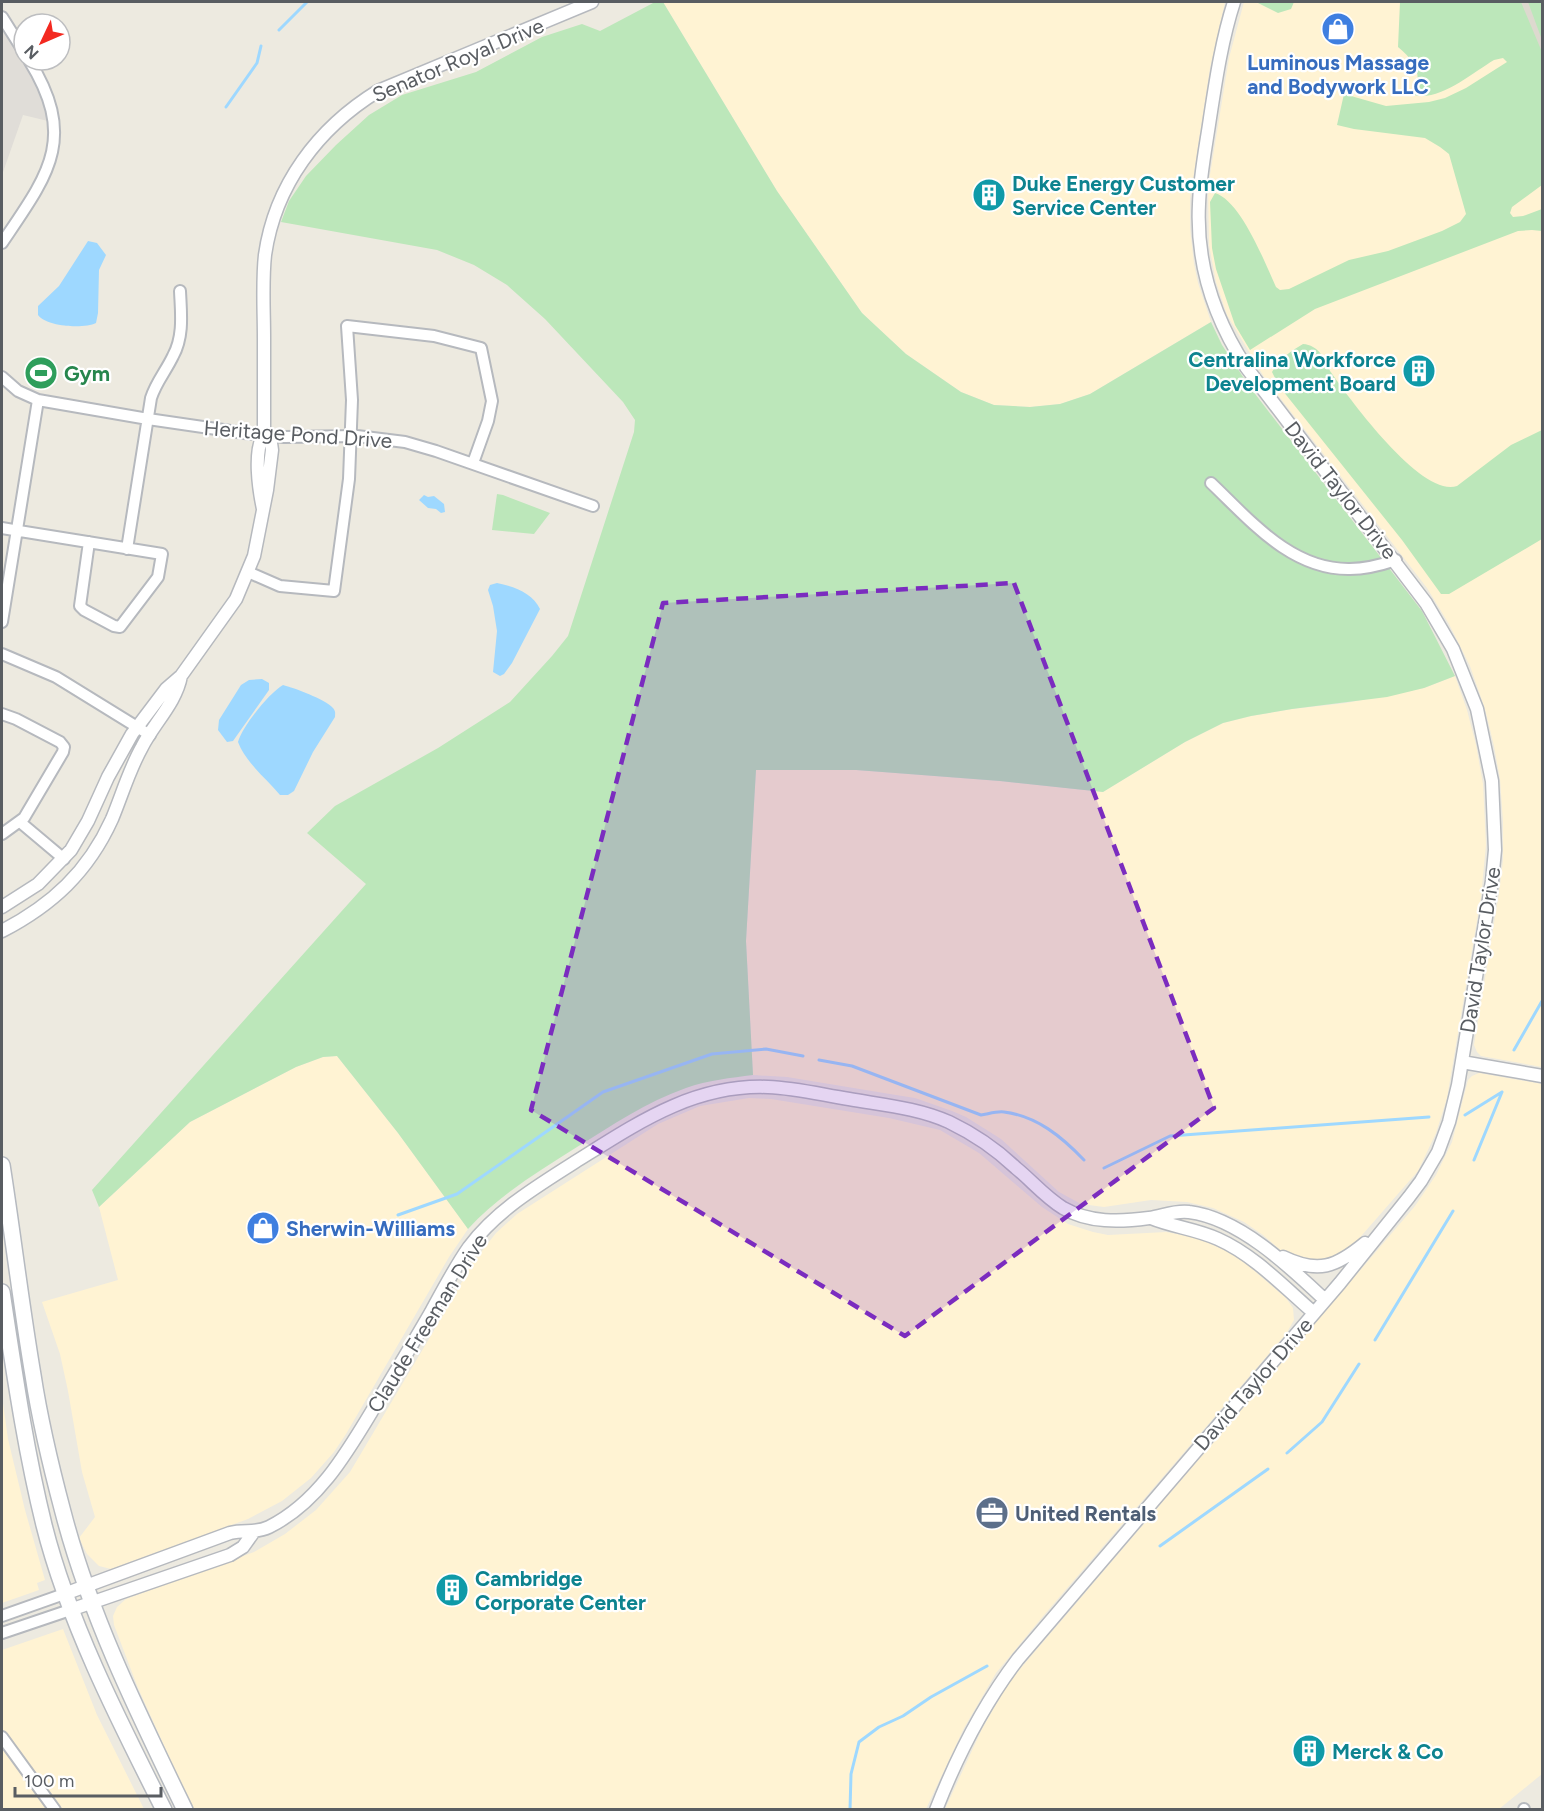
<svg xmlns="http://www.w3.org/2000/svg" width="1544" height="1811" font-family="Figtree,sans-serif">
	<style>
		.commercial { fill: #fff3d3 }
		.industrial { fill: #e0ddd8 }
		.education { fill: #ddd9cf }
		.green { fill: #bce7ba }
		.water { fill: #9ed8ff }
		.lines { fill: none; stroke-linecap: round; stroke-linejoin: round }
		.stream { stroke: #9ed8ff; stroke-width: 3 }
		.minor-casing { stroke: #b6b9be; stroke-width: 14 }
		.tertiary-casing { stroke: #b6b9be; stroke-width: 15 }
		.secondary-casing { stroke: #b6bac0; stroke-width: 18 }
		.minor { stroke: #fff; stroke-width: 10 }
		.tertiary { stroke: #fff; stroke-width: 12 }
		.secondary { stroke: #fff; stroke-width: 15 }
		.marked { fill: #7b2cbf; fill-opacity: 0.2; stroke: #7b2cbf; stroke-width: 4.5; stroke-dasharray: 12 8; stroke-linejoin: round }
		.labels { text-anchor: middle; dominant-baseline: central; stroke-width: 4.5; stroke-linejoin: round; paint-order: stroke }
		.street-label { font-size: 21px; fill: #595d62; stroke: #fff }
		.shop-label { font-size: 21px; font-weight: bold; fill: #366cbe; stroke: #fff }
		.culture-label { font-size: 21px; font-weight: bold; fill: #0d838f; stroke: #fff; text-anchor: start }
		.leisure-label { font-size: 21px; font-weight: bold; fill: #27864d; stroke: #fff; text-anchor: start }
		.service-label { font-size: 21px; font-weight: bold; fill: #4e5e75; stroke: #fff; text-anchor: start }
	</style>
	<rect width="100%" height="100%" fill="#edeae0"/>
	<path class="commercial" d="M 663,2 L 1225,2 L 1210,68 L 1190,199 L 1190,228 L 1194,264 L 1198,283 L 1211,322 L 1090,394 L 1060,404 L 1030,407 L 994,405 L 961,392 L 906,354 L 862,313 L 777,191 Z
		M 1244,2 L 1502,2 L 1542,91 L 1542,1067 L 1481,1056 L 1477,1052 L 1474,1045 L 1499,893 L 1503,860 L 1503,822 L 1500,779 L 1494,746 L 1485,709 L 1470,666 L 1449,624 L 1427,588 L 1264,377 L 1227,315 L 1216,282 L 1209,245 L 1208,187 L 1229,58 Z
		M 1455,676 L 1467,710 L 1476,745 L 1483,784 L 1486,845 L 1481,897 L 1447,1098 L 1436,1133 L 1418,1171 L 1349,1250 L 1322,1264 L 1286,1255 L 1263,1235 L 1244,1222 L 1213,1208 L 1187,1202 L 1151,1200 L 1104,1207 L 1081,1204 L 1059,1192 L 1001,1139 L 966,1117 L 952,1111 L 915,1098 L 896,1095 L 787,1077 L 753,1075 L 746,941 L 756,770 L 856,770 L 1000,781 L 1103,792 L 1185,742 L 1223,723 L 1251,716 L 1292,709 L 1346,703 L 1424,688 Z
		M 337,1056 L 398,1133 L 468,1229 L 449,1257 L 346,1434 L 334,1452 L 311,1478 L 282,1501 L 248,1519 L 111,1569 L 99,1566 L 87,1554 L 79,1538 L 95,1517 L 82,1472 L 68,1391 L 60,1354 L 42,1302 L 118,1280 L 99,1207 L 190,1122 L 296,1067 L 323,1057 Z
		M 1479,1073 L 1542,1084 L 1542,1774 L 1499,1809 L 945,1809 L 982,1729 L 1009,1682 L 1415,1206 L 1436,1175 L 1452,1142 L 1468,1080 L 1472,1076 Z
		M 749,1098 L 771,1099 L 889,1118 L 940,1130 L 979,1153 L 1042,1207 L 1068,1224 L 1093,1232 L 1108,1235 L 1166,1232 L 1198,1238 L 1231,1253 L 1244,1262 L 1286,1298 L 1293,1308 L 1294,1320 L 1286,1334 L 1044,1615 L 996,1673 L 964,1728 L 926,1809 L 193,1810 L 138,1688 L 114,1625 L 113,1616 L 117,1607 L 126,1599 L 254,1552 L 285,1534 L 316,1510 L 350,1472 L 452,1300 L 471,1265 L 496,1233 L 517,1214 L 658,1124 L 700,1106 Z
		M 2,1396 L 8,1439 L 25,1510 L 45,1580 L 37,1583 L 39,1590 L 2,1603 Z
		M 63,1629 L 97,1715 L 144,1809 L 2,1809 L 2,1650 Z"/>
	<path class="industrial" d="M 2,26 L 37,82 L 44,98 L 48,121 L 23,115 L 2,175 Z"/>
	<path class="education" d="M 1502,2 L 1542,2 L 1542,91 Z"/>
	<path class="green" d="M 655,2 L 663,2 L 777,191 L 862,313 L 906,354 L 961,392 L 994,405 L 1030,407 L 1060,404 L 1090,394 L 1211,322 L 1222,345 L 1249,386 L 1422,611 L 1455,676 L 1424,688 L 1387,697 L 1292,709 L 1251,716 L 1223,723 L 1185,742 L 1103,792 L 1000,781 L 856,770 L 756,770 L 746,941 L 753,1075 C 731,1078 708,1080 686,1088 C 646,1102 613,1125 577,1147 C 539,1171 499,1195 468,1229 L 398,1133 L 337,1056 L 323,1057 L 296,1067 L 190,1122 L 99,1207 L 92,1190 L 366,884 L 307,833 L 335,806 L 438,748 L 510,702 L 552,656 L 568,636 L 634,432 L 635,420 L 623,402 L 545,319 L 507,285 L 474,265 L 437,250 L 281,222 L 289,201 L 306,176 L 336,145 L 369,115 L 402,95 L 476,72 L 542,37 L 582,24 L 600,31 Z
		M 1256,2 L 1294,2 L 1291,9 L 1278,13 Z
		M 1400,2 L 1521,2 L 1542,52 L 1542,185 L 1512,207 L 1510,213 L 1513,217 L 1523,216 L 1542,209 L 1542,231 L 1532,230 L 1518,231 L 1315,309 L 1250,350 L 1235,325 L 1216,269 L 1212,248 L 1210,202 L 1215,193 C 1241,201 1265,263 1276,287 L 1280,290 L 1289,289 L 1349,260 L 1388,251 L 1442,231 L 1460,222 L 1466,214 L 1449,154 L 1440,147 L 1425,138 L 1354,129 L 1337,125 L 1344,94 L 1386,106 L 1429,102 L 1445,98 L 1466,88 L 1507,62 L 1503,58 L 1494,60 C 1472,73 1439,102 1414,95 C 1423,74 1415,61 1398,47 Z
		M 1528,2 L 1542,2 L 1542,40 Z
		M 1303,344 C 1318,345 1326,359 1330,371 C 1349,398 1421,498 1457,486 L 1511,445 L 1542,430 L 1542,539 L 1449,594 L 1441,594 L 1402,540 L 1279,386 L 1272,372 C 1279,359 1291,351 1303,344 Z
		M 497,494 L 503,495 L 550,513 L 534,534 L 492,530 Z"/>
	<path class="water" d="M 88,241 L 97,243 L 106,255 L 99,270 L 98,313 L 96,323 C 84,329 47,327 38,315 L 38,306 L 59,286 Z
		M 424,495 L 428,497 L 434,496 L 444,504 L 445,512 L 441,513 L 436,509 L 428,508 L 419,500 Z
		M 497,583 C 513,586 533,593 540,609 L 512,663 L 504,674 L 500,676 L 493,672 L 497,631 L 493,606 L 488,590 L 490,585 Z
		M 262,679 L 269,683 L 269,690 L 233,741 L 227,742 L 218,730 L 219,720 L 241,685 L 249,680 Z
		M 283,685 C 294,688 325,699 333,708 C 336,712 335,713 335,717 L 313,752 L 294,791 L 288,795 L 280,795 C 266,778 246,763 238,742 C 242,727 269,693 283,685 Z"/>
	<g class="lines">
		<path class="stream" d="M 279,30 L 307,2
			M 226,107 L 257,63 L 261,46
			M 1514,1050 L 1542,1001
			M 819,1060 L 852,1066 L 981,1115 C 988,1114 997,1111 1004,1112 C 1037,1116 1062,1137 1084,1160
			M 1465,1115 L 1502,1092
			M 1474,1160 L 1502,1092
			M 1104,1168 L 1170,1136 L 1429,1117
			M 398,1215 L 457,1194 L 603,1092 L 712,1054 L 766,1049 L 803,1056
			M 1375,1340 L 1453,1211
			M 1287,1453 L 1322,1422 L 1359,1364
			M 1160,1546 L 1268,1469
			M 850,1810 L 851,1774 L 859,1742 L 879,1727 L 903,1716 L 931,1697 L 987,1666"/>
		<defs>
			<path id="minor" d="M 2,17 L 24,52
				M 2,243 C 48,175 78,139 29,60
				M 2,377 L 18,391 L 38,400 L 148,419 L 244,433 L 284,437 L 357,436 L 405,442 L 436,451 L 593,506
				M 1211,483 C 1250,520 1291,570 1350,569 C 1366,569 1381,565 1396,560
				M 2,528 C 55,537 108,545 162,554 L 158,577 L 120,627 L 114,626 L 84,610 L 80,606 L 89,542
				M 127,549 L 151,398 C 156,382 166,371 173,356 C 184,336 181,313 180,291
				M 248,572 L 280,586 L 334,591 L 349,479 L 352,400 L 347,326 L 434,336 L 481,348 L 492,401 L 488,421 L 473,463
				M 2,622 L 38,400
				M 2,654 L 56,677 L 150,735
				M 2,714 L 16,719 L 60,742 L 64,747 L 63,752 L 24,818 L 2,834
				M 20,822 L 64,859
				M 2,1616 L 67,1593
				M 2,1633 L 73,1609
				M 2,1737 L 55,1810
				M 1524,1809 L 1524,1810"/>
			<path id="tertiary" d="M 263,509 C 259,490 253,451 264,434 C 264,402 264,370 264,338 C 264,311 262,282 265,255 C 275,185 318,128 378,91 L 592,2
				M 2,907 L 38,884 L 71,850 L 88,821 L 108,777 L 132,734 L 166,689 L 181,676 L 236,599 L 254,556 L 267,490 L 272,450 L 271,443 L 264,434
				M 2,931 C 52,905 88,872 112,819 C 122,795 129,770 142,747 C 154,723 176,703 181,676
				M 1462,1062 L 1542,1076
				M 1151,1218 C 1173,1227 1196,1229 1218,1239 C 1254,1255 1284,1287 1314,1313
				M 1283,1257 C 1318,1274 1336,1267 1365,1243
				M 67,1593 L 230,1533 C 244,1529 255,1534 269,1527 C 317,1503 345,1456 372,1411 C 392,1378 412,1345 431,1312 C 443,1290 455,1267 469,1247 C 497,1210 536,1187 575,1162 C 636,1124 693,1084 768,1087 C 796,1088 823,1095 849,1099 C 883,1105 918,1108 949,1122 C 974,1134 996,1149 1016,1168 C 1032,1181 1045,1197 1063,1208 C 1089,1223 1120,1222 1149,1218 C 1163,1216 1175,1210 1189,1212 C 1239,1218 1290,1267 1325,1300
				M 73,1609 L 230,1555 L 243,1547 L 253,1533
				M 936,1810 C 957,1756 983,1705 1018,1659 L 1340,1283 L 1409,1197 L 1421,1181 L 1438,1152 L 1449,1122 L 1458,1085 L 1492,881 L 1495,850 L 1492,781 L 1477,709 L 1453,649 L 1426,603 L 1246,367 C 1214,318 1196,262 1199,204 C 1200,175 1206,146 1210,118 C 1216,79 1222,39 1234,2"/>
			<path id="secondary" d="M 2,1165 C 13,1235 21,1305 33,1375 C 40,1421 51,1467 63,1512 C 90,1616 138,1713 185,1810
				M 2,1292 C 14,1370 25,1448 44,1525 C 68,1621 119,1721 164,1810"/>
		</defs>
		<use href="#minor" class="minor-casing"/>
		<use href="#tertiary" class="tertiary-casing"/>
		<use href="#secondary" class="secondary-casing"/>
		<use href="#minor" class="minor"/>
		<use href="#tertiary" class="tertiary"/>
		<use href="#secondary" class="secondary"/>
	</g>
	<path class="marked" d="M 1014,583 L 1214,1108 L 905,1336 L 531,1110 L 663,603 Z"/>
	<defs>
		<symbol id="shop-disc" viewBox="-11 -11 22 22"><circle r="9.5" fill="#3f7fe0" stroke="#fff"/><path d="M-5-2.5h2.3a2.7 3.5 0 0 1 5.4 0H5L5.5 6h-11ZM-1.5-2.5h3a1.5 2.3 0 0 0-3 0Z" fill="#fff"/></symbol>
		<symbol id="building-disc" viewBox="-11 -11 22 22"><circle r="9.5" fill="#0f9aa8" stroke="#fff"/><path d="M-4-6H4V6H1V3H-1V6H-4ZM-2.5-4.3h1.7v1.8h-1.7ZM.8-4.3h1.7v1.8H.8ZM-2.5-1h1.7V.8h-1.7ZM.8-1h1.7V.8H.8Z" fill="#fff"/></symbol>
		<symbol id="stadium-disc" viewBox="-11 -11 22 22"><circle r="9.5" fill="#2e9e5b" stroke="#fff"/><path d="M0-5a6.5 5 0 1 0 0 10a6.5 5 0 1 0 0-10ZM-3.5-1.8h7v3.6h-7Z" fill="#fff"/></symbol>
		<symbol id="office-disc" viewBox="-11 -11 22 22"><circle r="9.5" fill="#5c6f8a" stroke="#fff"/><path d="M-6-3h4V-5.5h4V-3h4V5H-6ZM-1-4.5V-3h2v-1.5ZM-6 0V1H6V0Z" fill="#fff"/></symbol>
	</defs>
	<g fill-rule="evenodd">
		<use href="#shop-disc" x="1319" y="10" width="38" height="38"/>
		<use href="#building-disc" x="970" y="176" width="38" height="38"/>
		<use href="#building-disc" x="1400" y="352" width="38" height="38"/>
		<use href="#stadium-disc" x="22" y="354" width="38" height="38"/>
		<use href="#shop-disc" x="244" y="1209" width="38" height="38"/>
		<use href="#office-disc" x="973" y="1494" width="38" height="38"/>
		<use href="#building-disc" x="433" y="1571" width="38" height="38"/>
		<use href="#building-disc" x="1290" y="1732" width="38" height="38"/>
	</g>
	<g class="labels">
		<g class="street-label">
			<text transform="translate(458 60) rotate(-23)">Senator Royal Drive</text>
			<text transform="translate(298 434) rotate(4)">Heritage Pond Drive</text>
			<text transform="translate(1341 490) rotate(52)">David Taylor Drive</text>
			<text transform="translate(1480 950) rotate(-81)">David Taylor Drive</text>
			<text transform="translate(427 1323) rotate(-58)">Claude Freeman Drive</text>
			<text transform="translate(1253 1384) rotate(-49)">David Taylor Drive</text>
		</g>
		<g class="shop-label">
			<text x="1338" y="62">Luminous Massage<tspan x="1338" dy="24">and Bodywork LLC</tspan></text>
			<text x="286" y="1228" text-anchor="start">Sherwin-Williams</text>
		</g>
		<g class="culture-label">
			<text x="1012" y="183">Duke Energy Customer<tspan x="1012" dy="24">Service Center</tspan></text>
			<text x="1396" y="359" text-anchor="end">Centralina Workforce<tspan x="1396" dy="24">Development Board</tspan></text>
			<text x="475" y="1578">Cambridge<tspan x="475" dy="24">Corporate Center</tspan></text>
			<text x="1332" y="1751">Merck &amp; Co</text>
		</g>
		<g class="leisure-label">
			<text x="64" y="373">Gym</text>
		</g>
		<g class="service-label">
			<text x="1015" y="1513">United Rentals</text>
		</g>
	</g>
	<rect width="1544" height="1811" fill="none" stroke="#595d62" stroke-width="6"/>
	<g transform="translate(42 42) rotate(226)"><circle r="28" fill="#ffffff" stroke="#bdbec0" stroke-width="1.5"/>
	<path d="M0-4.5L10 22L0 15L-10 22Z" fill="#f32920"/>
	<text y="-9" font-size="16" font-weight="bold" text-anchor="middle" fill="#595d62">N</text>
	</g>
	<path d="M15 1787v9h146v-9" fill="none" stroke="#595d62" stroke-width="3"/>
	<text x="24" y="1787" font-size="18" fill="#595d62" stroke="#ffffff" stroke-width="4.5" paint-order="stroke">100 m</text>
</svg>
